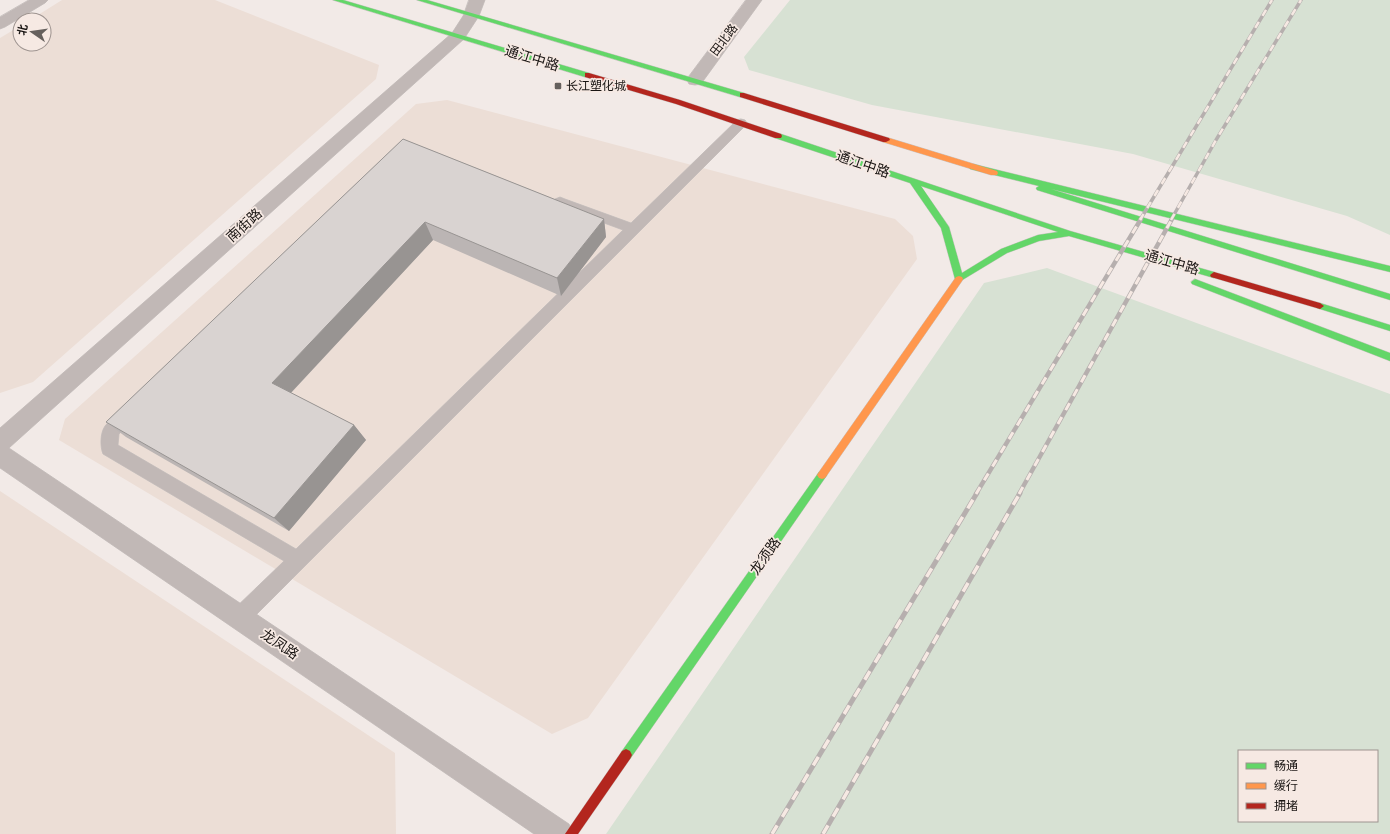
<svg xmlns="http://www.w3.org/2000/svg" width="1390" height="834" font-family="Jost,'Noto Sans SC',sans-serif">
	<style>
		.built { fill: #ecded6 }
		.green { fill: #d7e1d3; fill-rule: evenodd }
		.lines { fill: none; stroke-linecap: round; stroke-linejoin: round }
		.lane-casing { stroke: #cac4c2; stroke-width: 1 }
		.street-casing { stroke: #cac4c2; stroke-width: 1 }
		.fast-casing { stroke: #cac4c2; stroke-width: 1 }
		.slow-casing { stroke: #cac4c2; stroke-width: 1 }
		.jam-casing { stroke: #cac4c2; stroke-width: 1 }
		.lane { fill: #c1b8b6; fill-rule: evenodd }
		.street { fill: #c1b8b6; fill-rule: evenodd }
		.fast { fill: #63d668; fill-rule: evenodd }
		.slow { fill: #ff974d; fill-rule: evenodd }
		.jam { fill: #b3261e; fill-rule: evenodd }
		.rail-far2-casing { stroke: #b6afae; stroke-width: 3.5 }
		.rail-far1-casing { stroke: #b6afae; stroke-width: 4.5 }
		.rail-casing { stroke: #b6afae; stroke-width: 5 }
		.rail-far2 { stroke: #f6e9e3; stroke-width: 2.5; stroke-dasharray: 7; stroke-linecap: butt }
		.rail-far1 { stroke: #f6e9e3; stroke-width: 3; stroke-dasharray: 8; stroke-linecap: butt }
		.rail { stroke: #f6e9e3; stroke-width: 3.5; stroke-dasharray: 10; stroke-linecap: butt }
		.wall { fill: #bbb5b4 }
		.shaded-wall { fill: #989492 }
		.building { fill: #d9d3d1; stroke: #989492 }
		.poi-dot { fill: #65605d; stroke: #f6e9e3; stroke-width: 1.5 }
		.labels { text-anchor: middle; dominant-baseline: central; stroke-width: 3.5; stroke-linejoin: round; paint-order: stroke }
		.far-street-label { font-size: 12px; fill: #191513; stroke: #f6e9e3 }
		.far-poi-label { font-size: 12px; fill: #191513; stroke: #f6e9e3; text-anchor: start }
		.street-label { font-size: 14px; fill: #191513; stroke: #f6e9e3 }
	</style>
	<rect width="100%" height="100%" fill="#f2eae7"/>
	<path class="built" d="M 62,0 L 215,0 L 379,65 L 376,79 L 33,382 L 0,393 L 0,38 L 20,26 L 20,44 L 44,44 L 44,20 L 30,20 Z
		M 447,100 L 895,219 L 913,236 L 917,259 L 588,718 L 552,734 L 59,440 L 65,419 L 416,104 Z
		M 0,491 L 395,753 L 396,834 L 0,834 Z"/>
	<path class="green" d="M 790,0 L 1390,0 L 1390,235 L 1347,216 L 1133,154 L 872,105 L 749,70 L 744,57 Z
		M 1047,268 L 1390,394 L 1390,834 L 606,834 L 984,283 ZM 1239,751 L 1377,751 L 1377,821 L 1239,821 Z"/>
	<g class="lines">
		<defs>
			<path id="lane" d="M 741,119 L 745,120 L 747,123 L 745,126 L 247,624 L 240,626 L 233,624 L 231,617 L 233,610 L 284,561 L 103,454 C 100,447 100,433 105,426 C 108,422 124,407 130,406 C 131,406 135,408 136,408 L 138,413 L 136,418 L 119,434 L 118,445 L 296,549 L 623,230 L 555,205 L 553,202 L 555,199 L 560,197 L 565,199 L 631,223 L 737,120 Z"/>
			<path id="street" d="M 29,0 L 48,0 L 45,3 L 5,27 L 0,29 L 0,17 Z
				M 469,0 L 485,0 L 479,16 L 464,39 L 9,448 L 569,824 L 573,834 L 534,834 L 0,468 L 0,428 L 452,33 L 463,16 Z
				M 746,0 L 762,0 L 701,84 L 695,85 L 689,84 L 687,80 L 689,76 Z"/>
			<path id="fast" d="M 333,0 L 343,0 L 589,73 L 590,75 L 589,77 L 585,77 Z
				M 417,0 L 427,0 L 744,93 L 745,95 L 744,97 L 740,97 Z
				M 775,134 L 781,134 L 1070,231 L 1214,272 L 1218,275 L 1214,278 L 1069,236 L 1039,241 L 1007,253 L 959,282 L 955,279 L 941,228 L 910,183 L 775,138 ZM 921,186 L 1058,232 L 1038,235 L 1001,249 L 962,273 L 949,227 Z
				M 973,164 L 1390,266 L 1390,272 L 1051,189 L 1390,294 L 1390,300 L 1037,190 L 1036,188 L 1039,186 L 970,169 L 969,167 Z
				M 1195,279 L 1390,353 L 1390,361 L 1192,284 L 1191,282 Z
				M 1320,303 L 1390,325 L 1390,331 L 1317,308 L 1316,306 Z
				M 822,471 L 825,472 L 827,475 L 825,478 L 630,759 L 626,761 L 622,759 L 620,755 L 622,751 L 819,472 Z"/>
			<path id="slow" d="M 883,138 L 889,138 L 997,171 L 998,173 L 997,175 L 991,175 L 883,142 Z
				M 959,276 L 962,277 L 963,279 L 962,281 L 825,478 L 822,479 L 819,478 L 817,475 L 819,472 L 956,277 Z"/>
			<path id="jam" d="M 585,73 L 589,73 L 680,100 L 781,134 L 782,136 L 781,138 L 775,138 L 676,104 L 585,77 Z
				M 740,93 L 744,93 L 889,138 L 890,140 L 886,142 L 883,142 L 740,97 Z
				M 1214,272 L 1320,303 L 1324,306 L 1320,309 L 1211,277 L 1210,275 Z
				M 626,749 L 630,751 L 632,755 L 630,759 L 578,834 L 565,834 L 622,751 Z"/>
		</defs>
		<use href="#lane" class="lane-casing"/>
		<use href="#street" class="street-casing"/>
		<use href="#fast" class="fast-casing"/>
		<use href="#slow" class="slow-casing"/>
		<use href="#jam" class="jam-casing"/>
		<use href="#lane" class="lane"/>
		<use href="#street" class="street"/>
		<use href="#fast" class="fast"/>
		<use href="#slow" class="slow"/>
		<use href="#jam" class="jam"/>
		<defs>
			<path id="rail-far2" d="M 1140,220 L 1272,0
				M 1171,220 L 1216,140 L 1301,0"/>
			<path id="rail-far1" d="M 976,494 L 1141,219
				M 1019,494 L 1172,219"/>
			<path id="rail" d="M 772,834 L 977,493
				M 823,834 L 1020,493"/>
		</defs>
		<use href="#rail-far2" class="rail-far2-casing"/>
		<use href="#rail-far1" class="rail-far1-casing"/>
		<use href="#rail" class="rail-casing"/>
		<use href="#rail-far2" class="rail-far2"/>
		<use href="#rail-far1" class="rail-far1"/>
		<use href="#rail" class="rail"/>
	</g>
	<path class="wall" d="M 403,139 L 604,219 L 606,237 L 561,296 L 433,240 L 291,393 L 354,425 L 366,440 L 289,531 L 126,437 L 106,422 Z"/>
	<path class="shaded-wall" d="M 604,219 L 606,237 L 561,296 L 557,278 Z
		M 425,222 L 433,240 L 286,398 L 272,383 Z
		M 354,425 L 366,440 L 289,531 L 274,518 Z"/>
	<path class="building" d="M 403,139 L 604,219 L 557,278 L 425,222 L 272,383 L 354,425 L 274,518 L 106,422 Z"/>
	<rect class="poi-dot" x="554" y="82" width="8" height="8" rx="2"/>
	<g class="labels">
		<g class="far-street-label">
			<text transform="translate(724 40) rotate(-53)">田北路</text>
		</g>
		<g class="far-poi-label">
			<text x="566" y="86">长江塑化城</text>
		</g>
		<g class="street-label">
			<text transform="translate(532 58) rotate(17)">通江中路</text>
			<text transform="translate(863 164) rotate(19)">通江中路</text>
			<text transform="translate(244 225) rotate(-42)">南街路</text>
			<text transform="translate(1172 262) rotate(16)">通江中路</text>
			<text transform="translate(765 556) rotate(-55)">龙须路</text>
			<text transform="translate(280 644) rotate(34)">龙凤路</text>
		</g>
	</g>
	<rect x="1238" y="750" width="140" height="72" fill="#f6e9e3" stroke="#9e9490"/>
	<rect x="1246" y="763" width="20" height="6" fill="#63d668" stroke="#9e9490"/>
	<text x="1274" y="770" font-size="12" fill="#191513">畅通</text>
	<rect x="1246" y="783" width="20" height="6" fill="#ff974d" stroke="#9e9490"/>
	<text x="1274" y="790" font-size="12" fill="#191513">缓行</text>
	<rect x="1246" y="803" width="20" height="6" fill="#b3261e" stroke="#9e9490"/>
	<text x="1274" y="810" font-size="12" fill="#191513">拥堵</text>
	<g transform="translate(32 32) rotate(283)"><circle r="19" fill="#f6e9e3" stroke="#9e9490"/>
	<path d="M0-3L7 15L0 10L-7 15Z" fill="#65605d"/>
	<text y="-6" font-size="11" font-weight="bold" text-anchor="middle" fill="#191513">北</text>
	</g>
</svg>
